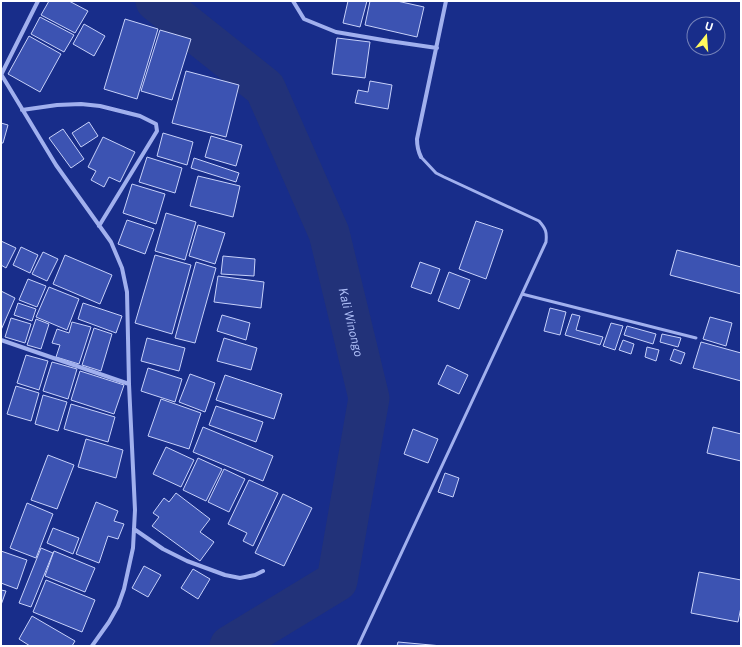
<svg xmlns="http://www.w3.org/2000/svg" width="742" height="647" font-family="'Public Sans',sans-serif">
	<style>
		.lines { fill: none; stroke-linecap: round; stroke-linejoin: round }
		.river { stroke: #223279; stroke-width: 41 }
		.building { fill: #3c53b2; stroke: #c7d1fa }
		.service { stroke: #a1b0ee; stroke-width: 3 }
		.minor { stroke: #a1b0ee; stroke-width: 4 }
		.labels { text-anchor: middle; dominant-baseline: central; stroke-width: 3; stroke-linejoin: round; paint-order: stroke }
		.water-label { font-size: 12px; font-style: italic; fill: #acbcf5; stroke: #182d8a }
	</style>
	<rect width="100%" height="100%" fill="#182d8a"/>
	<g class="lines">
		<path class="river" id="s1" d="M 156,1 L 265,88 L 329,233 L 369,398 L 337,581 L 230,646"/>
	</g>
	<path class="building" d="M 49,1 L 69,1 L 88,11 L 75,33 L 41,15 Z
		M 348,1 L 367,1 L 360,27 L 343,23 Z
		M 370,1 L 397,1 L 424,7 L 417,37 L 365,25 Z
		M 40,17 L 74,35 L 64,52 L 31,34 Z
		M 125,19 L 158,29 L 137,99 L 104,89 Z
		M 84,24 L 105,36 L 94,56 L 73,44 Z
		M 160,30 L 191,39 L 172,100 L 141,91 Z
		M 29,36 L 61,54 L 40,92 L 8,74 Z
		M 337,38 L 370,42 L 365,78 L 332,74 Z
		M 186,71 L 239,85 L 226,137 L 172,123 Z
		M 370,81 L 392,85 L 388,109 L 355,103 L 358,90 L 368,92 Z
		M 89,122 L 98,136 L 81,147 L 72,133 Z
		M 1,123 L 8,125 L 3,143 L 1,143 Z
		M 63,129 L 84,159 L 71,168 L 49,138 Z
		M 163,133 L 193,142 L 187,165 L 157,156 Z
		M 211,136 L 242,145 L 236,166 L 205,157 Z
		M 103,137 L 135,152 L 120,182 L 109,177 L 104,187 L 91,180 L 96,171 L 88,167 Z
		M 147,157 L 182,168 L 175,193 L 139,182 Z
		M 194,158 L 239,173 L 236,182 L 191,168 Z
		M 198,176 L 240,186 L 233,217 L 190,206 Z
		M 132,184 L 165,194 L 156,224 L 123,213 Z
		M 166,213 L 196,222 L 185,260 L 155,251 Z
		M 127,220 L 154,229 L 145,254 L 118,244 Z
		M 476,221 L 503,230 L 486,279 L 459,269 Z
		M 198,225 L 225,233 L 215,264 L 189,256 Z
		M 1,241 L 16,248 L 6,268 L 1,265 Z
		M 21,247 L 38,255 L 30,273 L 13,265 Z
		M 677,250 L 741,267 L 741,294 L 670,275 Z
		M 43,252 L 58,259 L 47,281 L 32,274 Z
		M 65,255 L 112,275 L 100,304 L 53,284 Z
		M 155,255 L 191,265 L 172,334 L 135,323 Z
		M 223,256 L 255,259 L 254,276 L 221,274 Z
		M 196,262 L 216,268 L 195,343 L 175,338 Z
		M 420,262 L 440,269 L 431,294 L 411,287 Z
		M 449,272 L 470,280 L 459,309 L 438,301 Z
		M 218,276 L 264,282 L 261,308 L 214,302 Z
		M 28,279 L 46,286 L 37,307 L 19,300 Z
		M 49,287 L 79,299 L 67,330 L 36,317 Z
		M 1,291 L 15,298 L 1,330 Z
		M 18,303 L 36,309 L 32,321 L 14,315 Z
		M 83,303 L 122,316 L 116,333 L 78,319 Z
		M 550,308 L 566,312 L 560,335 L 544,331 Z
		M 572,314 L 580,316 L 576,330 L 603,337 L 600,345 L 565,335 Z
		M 222,315 L 250,323 L 246,340 L 217,331 Z
		M 710,317 L 732,323 L 726,346 L 703,339 Z
		M 11,318 L 31,324 L 25,343 L 5,337 Z
		M 36,319 L 49,324 L 41,349 L 27,345 Z
		M 72,322 L 91,327 L 79,364 L 56,357 L 60,345 L 52,343 L 57,329 L 69,333 Z
		M 611,323 L 623,326 L 615,350 L 603,346 Z
		M 627,326 L 656,334 L 653,344 L 624,335 Z
		M 94,328 L 112,334 L 101,371 L 82,365 Z
		M 662,334 L 681,338 L 678,347 L 660,342 Z
		M 147,338 L 185,348 L 179,371 L 141,361 Z
		M 224,338 L 257,348 L 251,370 L 217,361 Z
		M 623,340 L 634,344 L 631,354 L 619,350 Z
		M 701,342 L 741,353 L 741,381 L 693,368 Z
		M 647,347 L 659,350 L 656,361 L 645,357 Z
		M 674,349 L 685,353 L 681,364 L 670,360 Z
		M 26,355 L 48,361 L 39,390 L 17,383 Z
		M 52,362 L 77,369 L 68,399 L 43,391 Z
		M 447,365 L 468,375 L 459,394 L 438,384 Z
		M 148,368 L 182,379 L 175,402 L 141,391 Z
		M 80,371 L 124,385 L 114,414 L 71,400 Z
		M 190,374 L 215,383 L 205,412 L 179,402 Z
		M 225,375 L 282,394 L 274,419 L 216,400 Z
		M 16,386 L 39,393 L 31,421 L 7,414 Z
		M 43,395 L 67,402 L 58,431 L 35,424 Z
		M 161,399 L 201,413 L 189,449 L 148,436 Z
		M 71,404 L 115,417 L 108,442 L 64,429 Z
		M 216,406 L 263,422 L 256,442 L 209,425 Z
		M 203,427 L 273,456 L 263,481 L 193,452 Z
		M 713,427 L 741,434 L 741,461 L 707,453 Z
		M 413,429 L 438,439 L 428,463 L 404,454 Z
		M 86,439 L 123,450 L 116,478 L 78,467 Z
		M 166,447 L 194,460 L 181,487 L 153,474 Z
		M 48,455 L 74,465 L 57,509 L 31,500 Z
		M 198,458 L 222,469 L 206,501 L 183,490 Z
		M 224,469 L 245,479 L 229,512 L 208,502 Z
		M 445,473 L 459,478 L 453,497 L 438,492 Z
		M 249,480 L 278,493 L 253,546 L 243,541 L 247,533 L 228,524 Z
		M 176,493 L 210,519 L 200,532 L 214,542 L 200,561 L 152,526 L 159,517 L 153,513 L 164,498 L 169,502 Z
		M 283,494 L 312,508 L 284,566 L 255,553 Z
		M 96,502 L 118,511 L 114,521 L 124,524 L 118,539 L 108,536 L 99,563 L 76,554 Z
		M 27,503 L 53,514 L 36,558 L 10,548 Z
		M 53,528 L 79,538 L 73,554 L 47,543 Z
		M 41,548 L 53,553 L 31,607 L 19,603 Z
		M 1,551 L 27,560 L 17,589 L 1,583 Z
		M 54,551 L 95,568 L 85,592 L 45,576 Z
		M 144,566 L 161,575 L 148,597 L 132,588 Z
		M 193,569 L 210,579 L 198,599 L 181,588 Z
		M 699,572 L 741,580 L 741,607 L 738,622 L 691,613 Z
		M 46,580 L 95,600 L 82,632 L 33,612 Z
		M 1,590 L 6,591 L 1,605 Z
		M 32,616 L 75,641 L 72,646 L 30,646 L 19,639 Z
		M 398,642 L 442,646 L 397,646 Z"/>
	<g class="lines">
		<path class="service" d="M 522,294 L 696,338
			M 358,646 L 522,294 L 546,242 C 547,232 546,229 539,221 L 444,177 L 436,173 L 421,157"/>
		<path class="minor" d="M 293,1 L 304,19 L 336,32 L 389,41 L 437,48
			M 1,74 L 56,165 L 111,242 L 122,268 L 127,292 L 129,384 L 135,510 L 133,548 L 124,589 L 118,606 L 109,622 L 92,646
			M 1,75 L 38,1
			M 22,110 L 57,105 L 81,104 L 100,106 L 140,116 L 156,124 L 157,131 L 99,226
			M 421,157 C 418,151 417,146 417,139 L 446,1
			M 1,340 L 129,384
			M 134,529 L 163,549 L 187,561 L 225,575 L 240,578 L 255,575 L 263,571"/>
	</g>
	<g class="labels">
		<g class="water-label">
			<text stroke="none"><textPath href="#s1" startOffset="390">Kali Winongo</textPath></text>
		</g>
	</g>
	<rect width="742" height="647" fill="none" stroke="#ffffff" stroke-width="4"/>
	<g transform="translate(706 36) rotate(17)"><circle r="19" fill="#182d8a" stroke="#7481b9"/>
	<path d="M0-3L7 15L0 10L-7 15Z" fill="#fff95e"/>
	<text y="-6" font-size="11" font-weight="bold" text-anchor="middle" fill="#ffffff">U</text>
	</g>
</svg>
